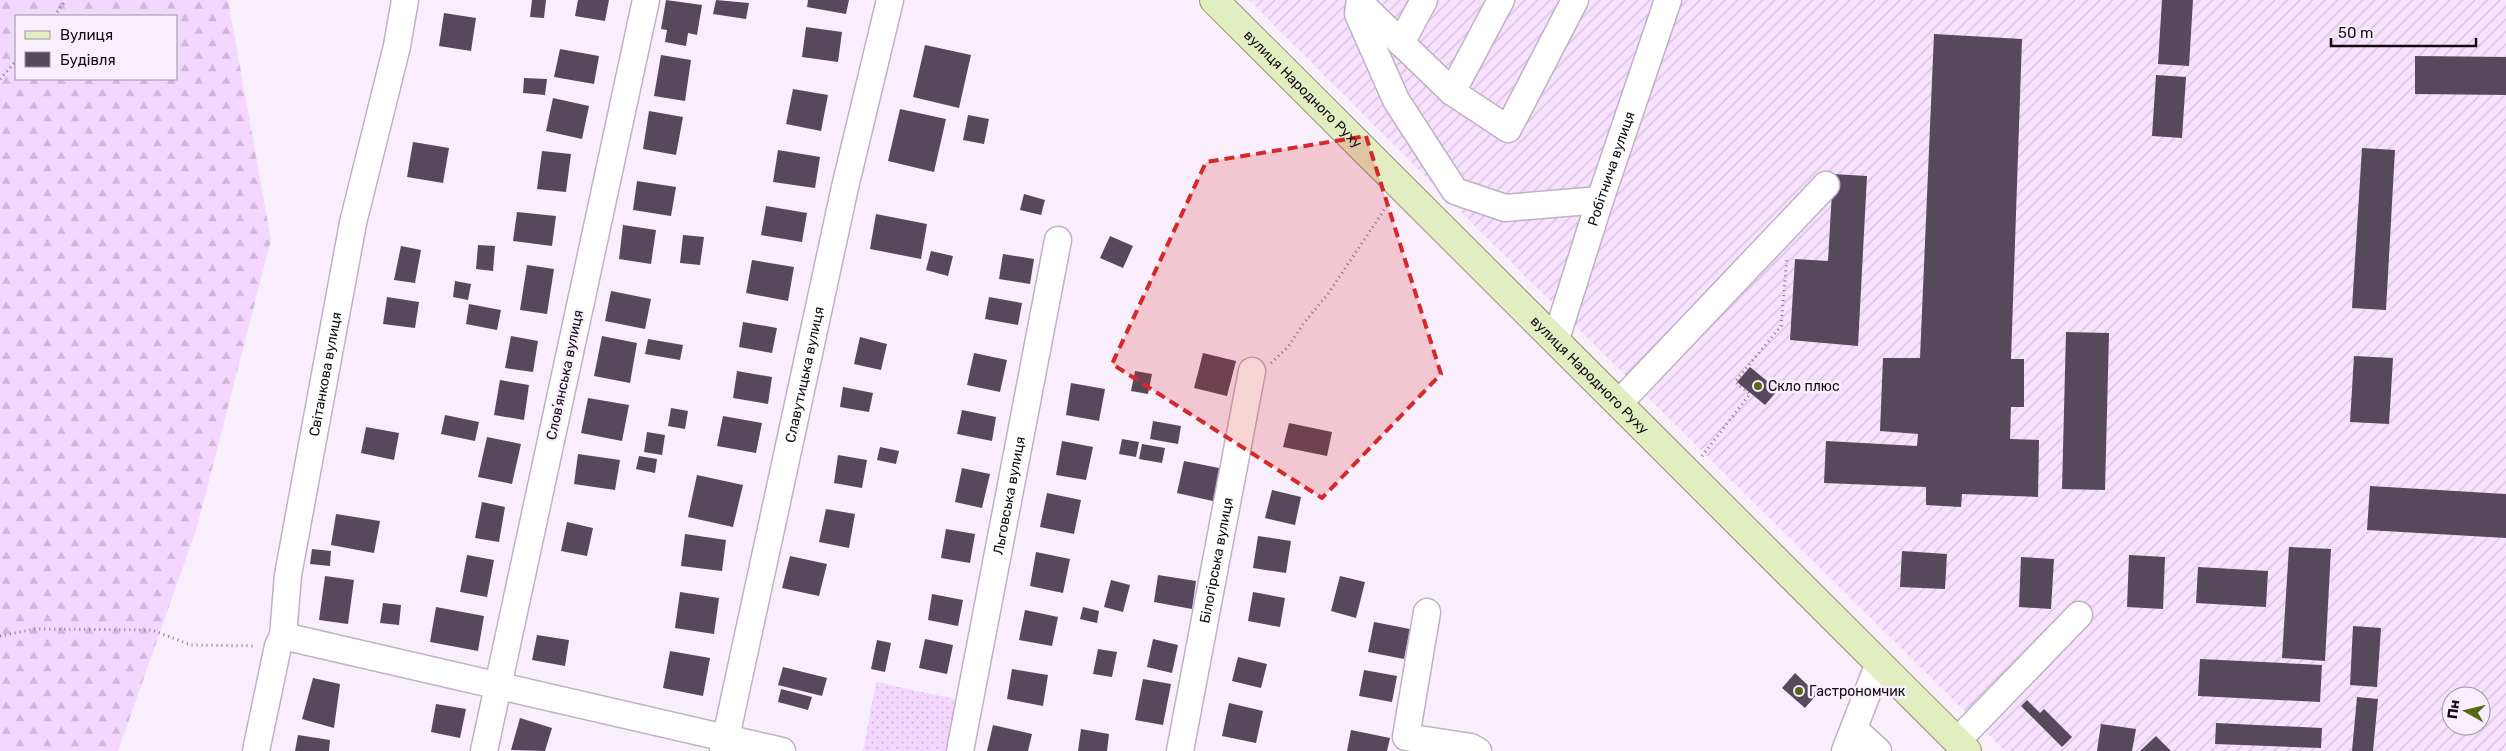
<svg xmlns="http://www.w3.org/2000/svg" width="2506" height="751" font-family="Rubik,sans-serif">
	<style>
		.industrial { fill: url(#industrial-furrows); fill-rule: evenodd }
		.grass { fill: url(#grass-dots) }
		.forest { fill: url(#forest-firs); fill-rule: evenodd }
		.building { fill: #57495c }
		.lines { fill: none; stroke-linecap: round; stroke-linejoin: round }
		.minor-casing { stroke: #c1b0c6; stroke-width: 29 }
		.major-casing { stroke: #8c9669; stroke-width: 30 }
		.path { stroke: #837c86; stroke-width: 3; stroke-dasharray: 1 4; stroke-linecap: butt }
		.minor { stroke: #fff; stroke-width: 26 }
		.major { stroke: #e2edc1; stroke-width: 28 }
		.marked { fill: #d62828; fill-opacity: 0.2; stroke: #d62828; stroke-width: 4; stroke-dasharray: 10 6; stroke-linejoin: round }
		.poi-dot { fill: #586812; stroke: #f9effc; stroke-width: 2 }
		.labels { text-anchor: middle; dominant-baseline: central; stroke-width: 5; stroke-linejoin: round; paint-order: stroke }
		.street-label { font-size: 14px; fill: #110c13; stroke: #f9effc }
		.poi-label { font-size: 14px; fill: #110c13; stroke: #f9effc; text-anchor: start }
	</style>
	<defs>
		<pattern id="industrial-furrows" width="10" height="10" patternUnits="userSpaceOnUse" patternTransform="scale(1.25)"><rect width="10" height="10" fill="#f7e1fe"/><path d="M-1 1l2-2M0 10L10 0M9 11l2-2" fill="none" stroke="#d3c0d9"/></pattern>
		<pattern id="grass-dots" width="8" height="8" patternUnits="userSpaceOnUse" patternTransform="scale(1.25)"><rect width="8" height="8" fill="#f4d7fe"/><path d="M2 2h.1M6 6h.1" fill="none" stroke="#d0b7d9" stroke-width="1.8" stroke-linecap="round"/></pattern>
		<pattern id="forest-firs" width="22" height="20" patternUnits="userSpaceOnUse" patternTransform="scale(1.25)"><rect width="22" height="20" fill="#f4d7fe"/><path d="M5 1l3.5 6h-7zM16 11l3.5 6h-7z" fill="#d0b7d9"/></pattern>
	</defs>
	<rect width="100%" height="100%" fill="#f9effc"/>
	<path class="industrial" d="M 1249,0 L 2506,0 L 2506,751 L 2005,751 L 1521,272 ZM 2451,696 L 2481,696 L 2481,726 L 2451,726 Z"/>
	<path class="grass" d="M 876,682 L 964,701 L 951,751 L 863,751 Z"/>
	<path class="forest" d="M 0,0 L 228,0 L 271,240 L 197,527 L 118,751 L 0,751 ZM 16,16 L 176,16 L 176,79 L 16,79 Z"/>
	<path class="building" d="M 532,0 L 546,0 L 544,18 L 530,17 Z
		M 578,0 L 609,0 L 605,21 L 575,16 Z
		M 666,0 L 702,5 L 697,35 L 688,33 L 686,46 L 665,42 L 667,30 L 661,29 Z
		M 716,0 L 749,3 L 746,19 L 713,14 Z
		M 808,0 L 849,0 L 846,14 L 807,7 Z
		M 2162,0 L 2193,0 L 2189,66 L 2158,64 Z
		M 444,13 L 476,18 L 471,51 L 439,46 Z
		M 806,27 L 842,32 L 838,62 L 802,57 Z
		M 1934,34 L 2022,39 L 2011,359 L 2024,359 L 2024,407 L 2011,407 L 2010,439 L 2039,440 L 2038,497 L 1962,494 L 1961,507 L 1926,505 L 1926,487 L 1824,483 L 1826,441 L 1917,446 L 1918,434 L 1880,431 L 1883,358 L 1920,358 Z
		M 925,45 L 971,55 L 959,108 L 913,97 Z
		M 560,49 L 599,56 L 594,84 L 554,77 Z
		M 661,55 L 691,60 L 685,101 L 654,96 Z
		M 2415,56 L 2506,57 L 2506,95 L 2415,94 Z
		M 2156,75 L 2186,77 L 2182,138 L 2152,136 Z
		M 524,78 L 547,79 L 545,95 L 523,93 Z
		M 793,89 L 828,95 L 821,131 L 786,124 Z
		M 553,98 L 589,106 L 582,139 L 546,131 Z
		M 900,109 L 946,119 L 934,172 L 888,161 Z
		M 649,111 L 683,117 L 676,155 L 643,149 Z
		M 968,115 L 989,119 L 984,144 L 963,140 Z
		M 413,142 L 449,148 L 443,183 L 407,177 Z
		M 2362,148 L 2395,150 L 2386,310 L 2352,308 Z
		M 778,150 L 820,157 L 815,188 L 773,182 Z
		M 542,151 L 571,154 L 566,192 L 537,189 Z
		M 1833,174 L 1867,176 L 1858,346 L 1790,340 L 1795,259 L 1828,261 Z
		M 637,181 L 676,187 L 671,216 L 633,210 Z
		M 1024,194 L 1045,200 L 1041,215 L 1020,210 Z
		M 766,206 L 807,213 L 802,242 L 761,235 Z
		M 517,212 L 556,216 L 552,246 L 513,241 Z
		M 876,214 L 927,224 L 921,259 L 870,249 Z
		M 623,225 L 656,230 L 651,264 L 619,259 Z
		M 683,235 L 704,237 L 700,265 L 680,263 Z
		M 1110,236 L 1133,246 L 1123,268 L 1100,258 Z
		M 478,245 L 495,246 L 493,271 L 476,269 Z
		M 401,246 L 421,250 L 415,283 L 394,280 Z
		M 931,251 L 953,256 L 948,276 L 926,270 Z
		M 1003,254 L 1034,259 L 1030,284 L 999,279 Z
		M 752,260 L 794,267 L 788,301 L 746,293 Z
		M 527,265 L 554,269 L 547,314 L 520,310 Z
		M 455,281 L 471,284 L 468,300 L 453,297 Z
		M 611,291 L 651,299 L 645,329 L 605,321 Z
		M 387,297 L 419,302 L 415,328 L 383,324 Z
		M 989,297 L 1022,303 L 1018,325 L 985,319 Z
		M 469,304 L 501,310 L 497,330 L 466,324 Z
		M 743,322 L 777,328 L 772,353 L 739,347 Z
		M 2066,332 L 2109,333 L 2105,490 L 2062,489 Z
		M 511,336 L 538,341 L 533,372 L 505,368 Z
		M 602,336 L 637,343 L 630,383 L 594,376 Z
		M 860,337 L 887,344 L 881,370 L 854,364 Z
		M 648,339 L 683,345 L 680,360 L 645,354 Z
		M 974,353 L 1007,360 L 1000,392 L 967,385 Z
		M 1203,353 L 1236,361 L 1227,396 L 1194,388 Z
		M 2354,356 L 2393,358 L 2389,424 L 2350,422 Z
		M 1750,367 L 1778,390 L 1765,405 L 1737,382 Z
		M 737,371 L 772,377 L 768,404 L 733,398 Z
		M 1135,371 L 1152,374 L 1148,394 L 1131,391 Z
		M 500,380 L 529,385 L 524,420 L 494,415 Z
		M 1071,383 L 1105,389 L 1099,421 L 1066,415 Z
		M 843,387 L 873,393 L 869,412 L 840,407 Z
		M 588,398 L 629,405 L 622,441 L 581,433 Z
		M 671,408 L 688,411 L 685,429 L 668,426 Z
		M 962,410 L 996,417 L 992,441 L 957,434 Z
		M 445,415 L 479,422 L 475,441 L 441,434 Z
		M 723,416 L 762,423 L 756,453 L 717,446 Z
		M 1153,421 L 1181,426 L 1178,444 L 1150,439 Z
		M 1289,423 L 1332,432 L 1327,456 L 1283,447 Z
		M 366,427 L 399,433 L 394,460 L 361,453 Z
		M 647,432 L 665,435 L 662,455 L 644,452 Z
		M 487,437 L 521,444 L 512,484 L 478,477 Z
		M 1122,439 L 1139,442 L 1136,457 L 1119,454 Z
		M 1062,441 L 1093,447 L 1086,480 L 1056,475 Z
		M 1142,444 L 1165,448 L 1162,463 L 1139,459 Z
		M 880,447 L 899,451 L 896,464 L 877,460 Z
		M 578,454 L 620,460 L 615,490 L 574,484 Z
		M 838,455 L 867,460 L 862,488 L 834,483 Z
		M 639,456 L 657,459 L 655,473 L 636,469 Z
		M 1184,461 L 1224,469 L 1217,502 L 1177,493 Z
		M 962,468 L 990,474 L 982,508 L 955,502 Z
		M 697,475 L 743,485 L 733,527 L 688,517 Z
		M 2370,486 L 2506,494 L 2506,538 L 2367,530 Z
		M 1272,490 L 1301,497 L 1295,525 L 1265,518 Z
		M 1047,493 L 1081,500 L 1074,534 L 1040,527 Z
		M 482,502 L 505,507 L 499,542 L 475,538 Z
		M 826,509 L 855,514 L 849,548 L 819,542 Z
		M 336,514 L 380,521 L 374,553 L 331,545 Z
		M 567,522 L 593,528 L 587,556 L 561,551 Z
		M 946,529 L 975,534 L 970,563 L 941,558 Z
		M 685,534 L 726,540 L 722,571 L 681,566 Z
		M 1258,536 L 1291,541 L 1286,573 L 1253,568 Z
		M 2289,547 L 2331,549 L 2325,661 L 2282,658 Z
		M 312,549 L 331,551 L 330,566 L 310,564 Z
		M 1902,551 L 1947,554 L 1945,589 L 1900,587 Z
		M 1036,552 L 1070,559 L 1063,593 L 1030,586 Z
		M 467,555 L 494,560 L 487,597 L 460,592 Z
		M 2129,555 L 2165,557 L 2163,609 L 2127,607 Z
		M 790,556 L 827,564 L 819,596 L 782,588 Z
		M 2021,557 L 2054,559 L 2051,609 L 2019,607 Z
		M 2198,567 L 2268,571 L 2266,607 L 2196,603 Z
		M 1158,575 L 1196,581 L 1192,609 L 1154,602 Z
		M 325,576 L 354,580 L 348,624 L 319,620 Z
		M 1340,576 L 1365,582 L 1356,618 L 1331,611 Z
		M 1111,580 L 1130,585 L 1123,612 L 1104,607 Z
		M 680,592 L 719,598 L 714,634 L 675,628 Z
		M 1253,592 L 1285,598 L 1280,627 L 1248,621 Z
		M 932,594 L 963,600 L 958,626 L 928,620 Z
		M 383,603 L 401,605 L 399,625 L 380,623 Z
		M 436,607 L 484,616 L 478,651 L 430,642 Z
		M 1083,607 L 1099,611 L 1097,623 L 1080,619 Z
		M 1025,610 L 1058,617 L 1052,646 L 1019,640 Z
		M 1374,622 L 1410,629 L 1404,659 L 1368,652 Z
		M 2353,626 L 2381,628 L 2377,687 L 2350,685 Z
		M 537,635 L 569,640 L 565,666 L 532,660 Z
		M 925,639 L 953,645 L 947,674 L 919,668 Z
		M 1153,639 L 1178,645 L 1172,673 L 1147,667 Z
		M 877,640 L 891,643 L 885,672 L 871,669 Z
		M 1098,649 L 1117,652 L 1112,677 L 1093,674 Z
		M 670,651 L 710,658 L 703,696 L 663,688 Z
		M 1238,657 L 1267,664 L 1261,688 L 1232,681 Z
		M 2200,659 L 2322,665 L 2320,702 L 2198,696 Z
		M 783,667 L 827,678 L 822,696 L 778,685 Z
		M 1012,669 L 1048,675 L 1043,706 L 1007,699 Z
		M 1364,670 L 1397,676 L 1392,702 L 1359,696 Z
		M 1795,673 L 1817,694 L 1805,708 L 1782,688 Z
		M 313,678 L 340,684 L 334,728 L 302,719 Z
		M 1143,679 L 1171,684 L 1163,725 L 1135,720 Z
		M 781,689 L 812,697 L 808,710 L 778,702 Z
		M 2357,697 L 2378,699 L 2373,751 L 2352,751 Z
		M 2027,700 L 2040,713 L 2044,709 L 2072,737 L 2062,747 L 2021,706 Z
		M 1229,703 L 1263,711 L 1256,743 L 1222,736 Z
		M 436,704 L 466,709 L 460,738 L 431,732 Z
		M 520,718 L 552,728 L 545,751 L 511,750 Z
		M 2216,723 L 2322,728 L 2321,748 L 2215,744 Z
		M 2101,724 L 2136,729 L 2132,751 L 2097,751 Z
		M 993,725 L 1032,734 L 1028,751 L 987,751 Z
		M 1081,729 L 1109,734 L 1107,751 L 1078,751 Z
		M 1351,730 L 1390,738 L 1387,751 L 1347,751 Z
		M 298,735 L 330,740 L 329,751 L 295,751 Z
		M 2156,736 L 2171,751 L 2140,751 Z"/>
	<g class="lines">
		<defs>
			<g id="minor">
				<path d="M 1360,0 L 1358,14 L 1396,100 L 1455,191 L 1505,208 L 1600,200"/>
				<path d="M 1360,3 L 1452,92 L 1508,129 L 1575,0"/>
				<path d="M 1401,43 L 1424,0"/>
				<path d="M 1452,92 L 1501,0"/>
				<path id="s1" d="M 1556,339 L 1600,200 L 1668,0"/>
				<path d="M 1619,403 L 1826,185"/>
				<path d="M 1427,612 L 1406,737 L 1471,747 L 1478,751"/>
				<path d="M 283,636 L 782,751"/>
				<path d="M 1854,729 L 1878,751"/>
				<path d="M 1957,741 L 2079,615"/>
				<path id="s2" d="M 256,751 L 278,646 L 283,636 L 288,575 L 353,223 L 397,46 L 405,0"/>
				<path d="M 484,751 L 646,0"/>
				<path id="s3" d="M 723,751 L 845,187 L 890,0"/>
				<path id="s4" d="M 960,751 L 1058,240"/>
				<path id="s5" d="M 1180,751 L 1252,371"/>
				<path d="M 1845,751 L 1879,663"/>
			</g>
			<g id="major">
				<path id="s6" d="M 1214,0 L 1967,751"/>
			</g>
		</defs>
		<use href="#minor" class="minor-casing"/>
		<use href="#major" class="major-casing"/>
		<path class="path" d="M 54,16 L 66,0
			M 0,79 L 16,61
			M 1271,363 L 1288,347 L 1303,324 L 1328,294 L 1388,204
			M 1702,456 L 1750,394 L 1735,382 L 1781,326 L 1787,258
			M 0,636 L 35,629 L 152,630 L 191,645 L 256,646"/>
		<use href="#minor" class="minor"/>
		<use href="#major" class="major"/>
	</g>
	<path class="marked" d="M 1366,136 L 1441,374 L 1322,498 L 1112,364 L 1206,162 Z"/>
	<g class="poi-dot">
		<circle cx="1758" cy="386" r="5"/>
		<circle cx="1799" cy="691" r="5"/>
	</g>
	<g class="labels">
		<g class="street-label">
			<text stroke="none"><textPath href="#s6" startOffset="126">вулиця Народного Руху</textPath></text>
			<text stroke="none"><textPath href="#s1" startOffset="179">Робітнича вулиця</textPath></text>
			<text stroke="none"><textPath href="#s2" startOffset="384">Світанкова вулиця</textPath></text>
			<text transform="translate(565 375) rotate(-78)">Словʼянська вулиця</text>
			<text stroke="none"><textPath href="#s3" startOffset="385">Славутицька вулиця</textPath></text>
			<text stroke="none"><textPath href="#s6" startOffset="531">вулиця Народного Руху</textPath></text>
			<text stroke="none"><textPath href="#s4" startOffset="260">Льговська вулиця</textPath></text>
			<text stroke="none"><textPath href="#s5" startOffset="194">Білогірська вулиця</textPath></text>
		</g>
		<g class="poi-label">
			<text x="1768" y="386">Скло плюс</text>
			<text x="1809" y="691">Гастрономчик</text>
		</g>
	</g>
	<rect x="15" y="15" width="162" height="65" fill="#f9effc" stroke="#9c949f"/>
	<rect x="25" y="31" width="25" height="8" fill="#e2edc1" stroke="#9c949f"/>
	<text x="60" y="40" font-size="15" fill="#110c13">Вулиця</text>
	<rect x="25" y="52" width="25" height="15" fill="#57495c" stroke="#9c949f"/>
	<text x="60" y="65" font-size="15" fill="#110c13">Будівля</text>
	<g transform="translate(2466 711) rotate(278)"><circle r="24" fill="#f9effc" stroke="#9c949f"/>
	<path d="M0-4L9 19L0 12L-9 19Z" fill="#586812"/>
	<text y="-8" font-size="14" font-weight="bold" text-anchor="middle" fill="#110c13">Пн</text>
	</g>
	<path d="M2331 38v8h145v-8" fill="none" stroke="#110c13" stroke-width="2.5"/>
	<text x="2338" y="38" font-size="15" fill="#110c13" stroke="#f9effc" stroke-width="4" paint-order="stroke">50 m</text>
</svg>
